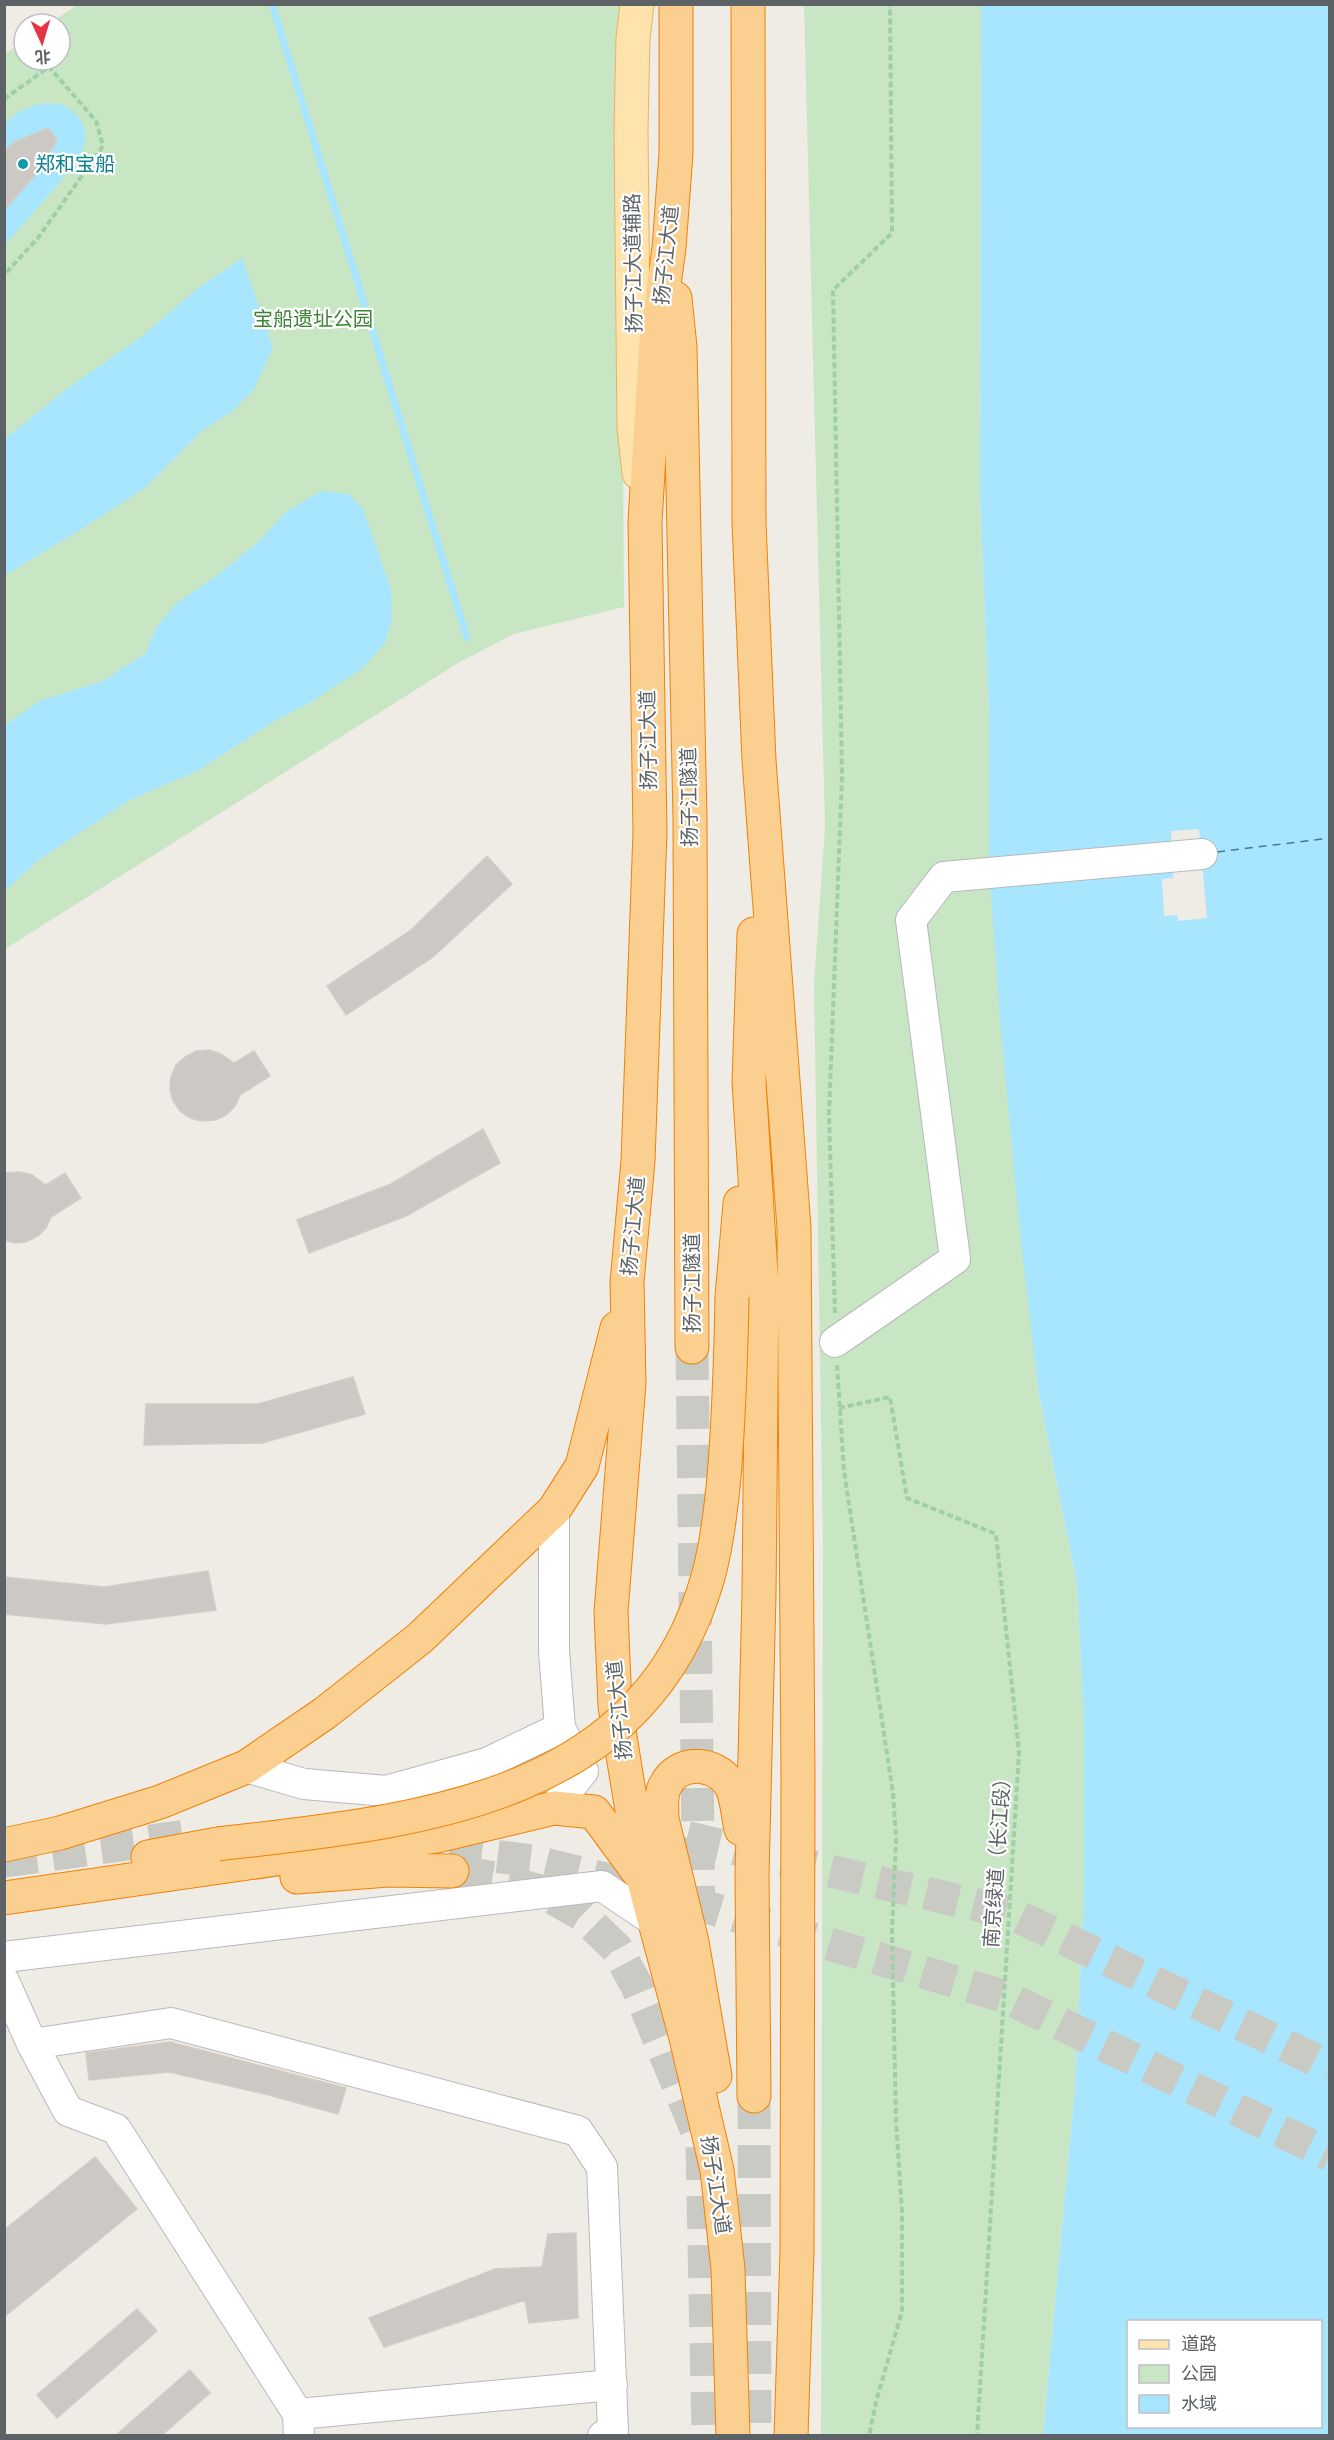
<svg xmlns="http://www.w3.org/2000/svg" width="1334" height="2440" font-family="'Fira Sans Condensed','Noto Sans SC',sans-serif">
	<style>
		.green { fill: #c8e6c3 }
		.water { fill: #a7e6fe; fill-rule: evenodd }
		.pier { fill: #efece5 }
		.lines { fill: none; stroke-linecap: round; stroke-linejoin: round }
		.stream { stroke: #a7e6fe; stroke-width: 7 }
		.ferry { stroke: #3e7c9f; stroke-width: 1.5; stroke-dasharray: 8 6; stroke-linecap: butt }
		.building { fill: #ccc9c5; stroke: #d4ccc4; stroke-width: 1.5 }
		.highway-tunnel { stroke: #cacac5; stroke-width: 33; stroke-dasharray: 33 16; stroke-linecap: butt }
		.minor-casing { stroke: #b6b9bc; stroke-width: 32 }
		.major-casing { stroke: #efb05e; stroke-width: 35 }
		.highway-casing { stroke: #f18104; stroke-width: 35 }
		.path { stroke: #a0cfa5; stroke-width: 4; stroke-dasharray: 6 3; stroke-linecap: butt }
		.minor { stroke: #fff; stroke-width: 30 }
		.major { stroke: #fee3ac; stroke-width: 33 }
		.highway { stroke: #fbcf90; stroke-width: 33 }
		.highway-bridge-casing { stroke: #f18104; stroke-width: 35; stroke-linecap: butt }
		.highway-bridge { stroke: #fbcf90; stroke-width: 33 }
		.culture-dot { fill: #0f9aa8; stroke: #fff; stroke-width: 2 }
		.labels { text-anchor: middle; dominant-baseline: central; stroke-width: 4.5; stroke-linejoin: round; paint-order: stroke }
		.culture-label { font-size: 20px; fill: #0d838f; stroke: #fff; text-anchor: start }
		.street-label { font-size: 20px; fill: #5d6266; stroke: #fff }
		.park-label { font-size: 20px; fill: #3f8436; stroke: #fff }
	</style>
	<rect width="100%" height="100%" fill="#efece5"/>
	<path class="green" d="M 77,5 L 620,5 L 624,607 L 514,634 L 458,663 L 5,949 L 5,54 L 24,41 L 24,60 L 60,60 L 60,24 L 49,24 Z
		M 804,5 L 981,5 L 980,496 L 989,713 L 989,863 L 1038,1389 L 1077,1583 L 1084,1721 L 1084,1894 L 1075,2088 L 1043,2435 L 821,2435 L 823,1547 L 814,983 L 825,827 Z"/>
	<path class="water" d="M 981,5 L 1329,5 L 1329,2435 L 1043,2435 L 1075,2088 L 1084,1894 L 1084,1721 L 1077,1583 L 1038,1389 L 1020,1233 L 1000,1020 L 989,863 L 989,713 L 980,496 ZM 1128,2322 L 1320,2322 L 1320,2426 L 1128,2426 Z
		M 39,104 C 45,104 52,103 58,104 C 75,108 88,125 85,142 C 79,166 22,224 5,245 L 5,210 L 37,173 L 5,151 L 5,123 L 20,111 Z
		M 242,258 L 273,348 L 253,391 L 231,412 L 202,431 L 145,488 L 77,532 L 5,575 L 5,439 L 64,391 L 141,337 L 197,289 Z
		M 321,491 L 349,494 L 363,509 L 391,589 L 392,620 L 385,643 L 363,668 L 308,704 L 276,720 L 199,770 L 130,800 L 40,859 L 5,891 L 5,725 L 39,701 L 103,681 L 146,653 L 155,629 L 176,604 L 219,574 L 257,543 L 287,511 Z"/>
	<path class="pier" d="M 1199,829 L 1207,918 L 1178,921 L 1177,915 L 1164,916 L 1162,879 L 1173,878 L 1171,831 Z"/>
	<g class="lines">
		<path class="stream" d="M 272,4 L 467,638"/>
		<path class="ferry" d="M 1217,852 L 1330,838"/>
	</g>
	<path class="building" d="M 48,128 L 57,140 L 37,173 L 4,210 L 4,151 L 15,142 Z
		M 487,856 L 512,884 L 433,957 L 346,1015 L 327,986 L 411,930 Z
		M 209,1050 L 221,1054 L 234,1063 L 254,1051 L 270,1076 L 240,1095 L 235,1106 L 226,1115 L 215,1120 L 202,1121 L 190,1118 L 180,1111 L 173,1101 L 170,1089 L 171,1077 L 176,1065 L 185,1057 L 196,1051 Z
		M 483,1129 L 500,1163 L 406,1216 L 309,1253 L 297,1220 L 391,1184 Z
		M 20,1172 L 32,1175 L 46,1185 L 65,1173 L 81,1198 L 51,1217 L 46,1228 L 38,1236 L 26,1242 L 14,1243 L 4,1240 L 4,1173 Z
		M 353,1377 L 365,1414 L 262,1443 L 144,1445 L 146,1404 L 258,1404 Z
		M 208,1571 L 216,1610 L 106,1624 L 4,1614 L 4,1577 L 104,1587 Z
		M 170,2042 L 346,2088 L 338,2114 L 265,2094 L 169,2072 L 89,2080 L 86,2053 Z
		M 95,2157 L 137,2209 L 4,2317 L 4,2230 Z
		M 576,2233 L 578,2318 L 529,2323 L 525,2300 L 384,2347 L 369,2318 L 495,2269 L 542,2267 L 548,2234 Z
		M 137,2309 L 157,2331 L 57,2418 L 37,2395 Z
		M 190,2370 L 210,2393 L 161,2436 L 115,2436 Z"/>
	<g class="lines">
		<path class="highway-tunnel" d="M 692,1347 L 699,1924
			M 639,1829 L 667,1833 L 1011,1913 L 1330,2067
			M 400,1851 L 454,1851 L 533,1861 L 653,1891 L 1006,1997 L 1330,2155
			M 4,1861 L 187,1836
			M 460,1872 L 495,1878 L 540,1891 L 581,1914 L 616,1948 L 637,1986 L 699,2136
			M 754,2096 L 755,2436
			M 702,2147 L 708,2436"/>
		<defs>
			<path id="minor" d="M 835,1342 L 955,1259 L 911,920 L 944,877 L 1202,854
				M 554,1510 L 554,1651 L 560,1728
				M 246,1767 L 304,1784 L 386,1791 L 487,1763 L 560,1728 L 583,1771 L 554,1808
				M 4,1957 L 602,1886 L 654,1921
				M 4,1981 L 32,2044 L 171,2023 L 578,2131 L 602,2167 L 613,2430 L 603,2436
				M 32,2044 L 68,2111 L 116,2129 L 298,2414 L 299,2436
				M 298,2414 L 612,2385"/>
			<path id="major" d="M 637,4 L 633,39 L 631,129 L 634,427 L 639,473"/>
			<path id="highway" d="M 676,4 L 676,153 L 669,248 L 656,342 L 645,522 L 650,832 L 638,1161 L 627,1282 L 629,1383 L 611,1612 L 615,1706 L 643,1878 L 686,2038 L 717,2170 L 728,2269 L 733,2436
				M 748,4 L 749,523 L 759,760 L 794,1228 L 798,1776 L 797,2252 L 791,2436
				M 675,298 L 680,347 L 690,819 L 692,1347
				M 754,934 L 749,1082 L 762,1289 L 759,1595 L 752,1875 L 754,2096
				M 732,1297 L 740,1203
				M 4,1845 L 60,1833 L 160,1802 L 246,1767 L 325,1713 L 420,1638 L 554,1510 L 582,1466 L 617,1328
				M 148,1857 L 218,1844
				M 297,1877 L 388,1870 L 452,1871
				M 4,1898 L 437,1836 L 554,1808 L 594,1812 L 639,1873
				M 715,2076 L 692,1942 L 662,1819 C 662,1809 660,1796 665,1786 C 678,1759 714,1761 730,1784 C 737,1795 738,1816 741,1829"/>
		</defs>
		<use href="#minor" class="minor-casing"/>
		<use href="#major" class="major-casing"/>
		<use href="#highway" class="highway-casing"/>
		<path class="path" d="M 4,99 L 49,67 L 96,121 L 103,146 L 38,238 L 4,275
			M 835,1313 L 829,1115 L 842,776 L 833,290 L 892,233 L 890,4
			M 837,1365 L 844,1471 L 893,1793 L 896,1839 L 892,1932 L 896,2120 L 902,2212 L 902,2311 L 876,2402 L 869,2436
			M 839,1408 L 890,1397 L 907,1498 L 996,1534 L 1019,1752 L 977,2436"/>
		<use href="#minor" class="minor"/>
		<use href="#major" class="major"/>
		<use href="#highway" class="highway"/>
		<defs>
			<path id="highway-bridge" d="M 218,1844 C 415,1821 644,1803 708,1577 C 718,1541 722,1502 725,1465 C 729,1409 731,1353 732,1297"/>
		</defs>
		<use href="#highway-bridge" class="highway-bridge-casing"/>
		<use href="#highway-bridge" class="highway-bridge"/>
	</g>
	<circle class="culture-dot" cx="23" cy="164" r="6"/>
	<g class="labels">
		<g class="culture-label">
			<text x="35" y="164">郑和宝船</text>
		</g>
		<g class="street-label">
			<text transform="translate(666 255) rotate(-84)">扬子江大道</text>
			<text transform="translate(633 263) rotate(-91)">扬子江大道辅路</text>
			<text transform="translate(648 740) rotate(-91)">扬子江大道</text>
			<text transform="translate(689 797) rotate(-91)">扬子江隧道</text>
			<text transform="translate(633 1226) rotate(-85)">扬子江大道</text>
			<text transform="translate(692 1283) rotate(-90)">扬子江隧道</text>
			<text transform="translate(619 1710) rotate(-96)">扬子江大道</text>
			<text transform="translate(997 1858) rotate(-86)">南京绿道（长江段）</text>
			<text transform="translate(716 2185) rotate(81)">扬子江大道</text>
		</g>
		<g class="park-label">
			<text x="313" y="319">宝船遗址公园</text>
		</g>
	</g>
	<rect width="1334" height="2440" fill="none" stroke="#5d6266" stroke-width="12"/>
	<rect x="1127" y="2320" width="195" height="108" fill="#ffffff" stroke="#bec0c2" stroke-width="1.5"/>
	<rect x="1139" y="2340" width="30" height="9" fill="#fee3ac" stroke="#bec0c2" stroke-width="1.5"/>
	<text x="1181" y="2350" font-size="18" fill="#5d6266">道路</text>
	<rect x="1139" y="2365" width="30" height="18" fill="#c8e6c3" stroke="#bec0c2" stroke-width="1.5"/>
	<text x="1181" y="2380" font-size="18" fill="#5d6266">公园</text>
	<rect x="1139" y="2395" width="30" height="18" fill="#a7e6fe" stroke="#bec0c2" stroke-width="1.5"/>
	<text x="1181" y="2410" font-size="18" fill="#5d6266">水域</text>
	<g transform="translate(42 42) rotate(176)"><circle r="28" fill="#ffffff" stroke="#bec0c2" stroke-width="1.5"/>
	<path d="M0-4.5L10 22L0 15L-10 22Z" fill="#e73443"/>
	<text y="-9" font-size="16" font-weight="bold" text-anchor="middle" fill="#5d6266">北</text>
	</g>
</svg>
